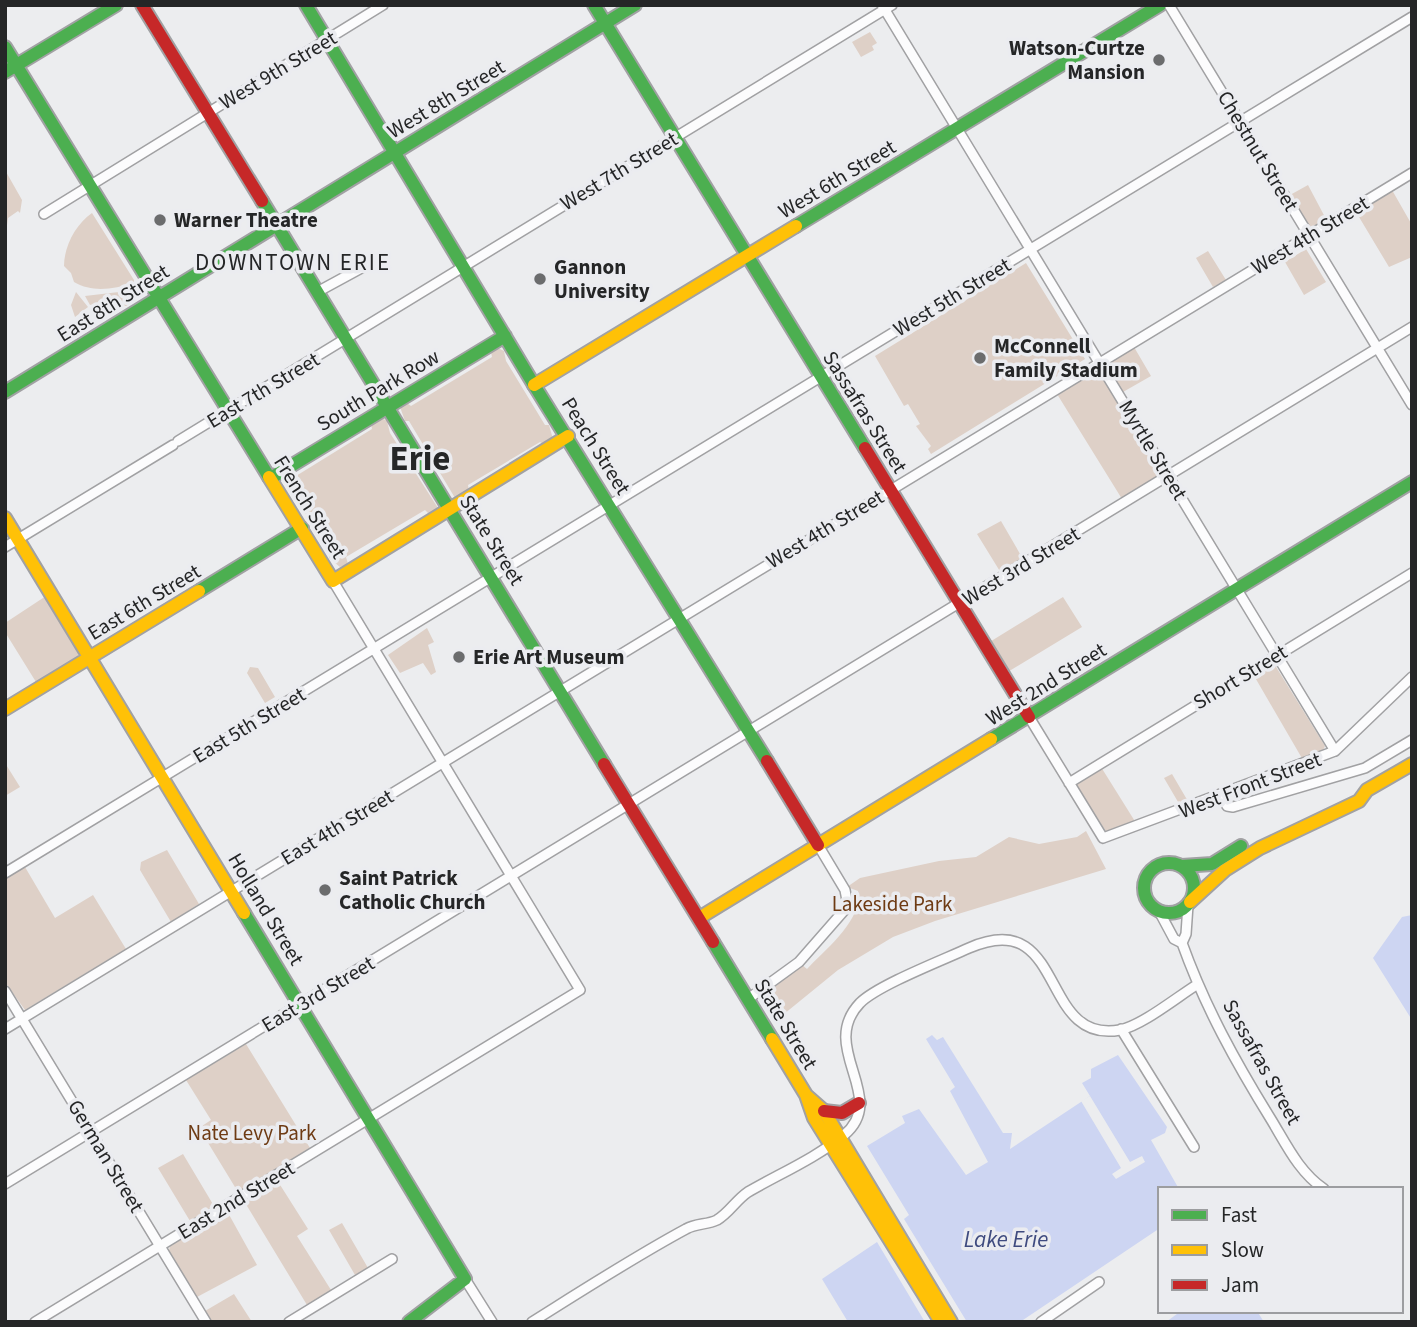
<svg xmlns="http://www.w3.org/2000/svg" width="1417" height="1327" font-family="'Source Sans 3',sans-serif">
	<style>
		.green { fill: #ded0c7 }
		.water { fill: #cdd5f2 }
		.pier { fill: #ecedef }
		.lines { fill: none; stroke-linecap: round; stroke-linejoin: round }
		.street-casing { stroke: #a1a1a3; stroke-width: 12 }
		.fast-casing { stroke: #a1a1a3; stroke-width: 16 }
		.slow-casing { stroke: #a1a1a3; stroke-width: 16 }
		.jam-casing { stroke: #a1a1a3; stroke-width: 16 }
		.street { stroke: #fcfcfd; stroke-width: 9 }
		.fast { stroke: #4caf50; stroke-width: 12 }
		.slow { stroke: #ffc107; stroke-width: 12 }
		.jam { stroke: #c62828; stroke-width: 12 }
		.poi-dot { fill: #6b6c6d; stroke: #ebecf0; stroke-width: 2.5 }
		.labels { text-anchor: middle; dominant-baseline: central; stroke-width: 7; stroke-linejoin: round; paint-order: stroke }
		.poi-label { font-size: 21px; font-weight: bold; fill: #252627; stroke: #ebecf0; text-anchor: start }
		.street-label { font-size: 21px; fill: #252627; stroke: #ebecf0 }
		.park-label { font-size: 21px; fill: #6e3b14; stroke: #ebecf0 }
		.neighbourhood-label { font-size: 23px; letter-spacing: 2px; fill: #252627; stroke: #ebecf0 }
		.water-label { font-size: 23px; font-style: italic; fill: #3f4b7f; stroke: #ebecf0 }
		.town-label { font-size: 35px; font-weight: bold; fill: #252627; stroke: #ebecf0 }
	</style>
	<rect width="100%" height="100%" fill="#ecedef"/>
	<path class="green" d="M 870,32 L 877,43 L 872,46 L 874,50 L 861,57 L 852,42 Z
		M 5,170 L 22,200 L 20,213 L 18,211 L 8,218 L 5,240 Z
		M 1308,185 L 1326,219 L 1310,229 L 1290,195 Z
		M 1392,190 L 1412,225 L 1412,257 L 1389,267 L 1356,212 Z
		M 92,213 L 134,280 L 134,283 C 113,289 93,293 74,282 L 71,273 L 64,266 C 64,246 76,224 92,213 Z
		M 1306,249 L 1326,282 L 1304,295 L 1285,262 Z
		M 1208,251 L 1226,280 L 1213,287 L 1196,258 Z
		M 1026,263 L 1085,359 L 931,454 L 928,449 L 931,446 L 916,426 L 920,424 L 908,404 L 904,406 L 875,356 Z
		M 136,290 L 139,293 L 136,295 L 138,298 L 126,306 L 106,301 L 90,305 L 85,296 Z
		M 76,292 L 88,307 L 75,317 L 71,305 Z
		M 1134,347 L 1151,376 L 1123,392 L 1105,364 Z
		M 498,348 L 504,351 L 506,361 L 545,425 L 549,425 L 553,439 L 545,445 L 540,442 L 468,485 L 469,491 L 455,498 L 409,421 L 405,421 L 400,407 L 407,403 L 411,406 L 492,357 L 491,352 Z
		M 1097,369 L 1164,475 L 1122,499 L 1057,394 Z
		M 382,418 L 387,421 L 390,433 L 438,508 L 429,514 L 425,510 L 346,557 L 348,564 L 340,567 L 329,558 L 330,555 L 292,491 L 288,491 L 285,479 L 292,472 L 296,476 L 372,429 L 371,424 Z
		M 1001,521 L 1023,559 L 1001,573 L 977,534 Z
		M 46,596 L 79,653 L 77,658 L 36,682 L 5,632 L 5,623 Z
		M 1063,597 L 1082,627 L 1006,673 L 988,643 Z
		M 427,628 L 434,642 L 428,645 L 436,672 L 431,675 L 423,663 L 400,673 L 388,655 Z
		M 1273,662 L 1325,746 L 1322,753 L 1303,760 L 1253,674 Z
		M 250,667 L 258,668 L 275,697 L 265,703 L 247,673 Z
		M 5,763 L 20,787 L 5,796 Z
		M 1101,767 L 1136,823 L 1107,833 L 1075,783 Z
		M 1172,774 L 1189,803 L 1181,807 L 1164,778 Z
		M 1086,831 L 1106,869 L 935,921 L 893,937 L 838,970 L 784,1014 L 771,1014 L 759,999 L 802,965 L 807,969 C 824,951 864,919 858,891 L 847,887 L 860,878 L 939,861 L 976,857 L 1009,837 L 1039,844 L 1077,837 Z
		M 167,850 L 199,904 L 171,922 L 140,870 L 141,862 Z
		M 25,867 L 55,918 L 93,895 L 126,949 L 25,1010 L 5,982 L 5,879 Z
		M 246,1044 L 310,1148 L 238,1192 L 199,1128 L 211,1120 L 186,1080 Z
		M 183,1154 L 214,1206 L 190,1221 L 158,1168 Z
		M 277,1180 L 308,1229 L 297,1236 L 331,1290 L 307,1305 L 244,1201 Z
		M 227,1211 L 257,1265 L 197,1297 L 169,1251 L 170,1245 Z
		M 342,1223 L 368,1268 L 355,1275 L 329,1230 Z
		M 234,1294 L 252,1322 L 212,1322 L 205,1311 Z"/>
	<path class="water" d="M 1412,915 L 1412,1020 L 1373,958 L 1402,917 Z
		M 932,1035 L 937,1040 L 943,1037 L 1003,1133 L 1012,1133 L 1010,1149 L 1090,1096 L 1082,1083 L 1091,1078 L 1091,1069 L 1118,1055 L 1167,1127 L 1165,1133 L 1151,1140 L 1179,1189 L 1160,1189 L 1160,1228 L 1020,1322 L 967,1322 L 904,1219 L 909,1215 L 867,1146 L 905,1123 L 902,1116 L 919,1109 L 966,1175 L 988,1162 L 950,1091 L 955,1087 L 926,1039 Z
		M 877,1242 L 925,1322 L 848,1322 L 822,1279 Z
		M 1181,1311 L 1257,1311 L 1264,1322 L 1166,1322 Z"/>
	<path class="pier" d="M 1090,1096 L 1130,1162 L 1142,1156 L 1145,1162 L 1116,1179 L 1112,1174 L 1121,1168 L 1081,1101 Z"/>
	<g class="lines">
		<defs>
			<path id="street" d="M 882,5 L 1335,751
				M 1169,5 L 1412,405
				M 44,214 L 383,5
				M 319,291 L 365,266
				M 178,441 L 892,5
				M 5,547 L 173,445
				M 1029,717 L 1103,838 L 1335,751 L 1412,677
				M 1069,783 L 1412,573
				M 1221,796 L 1227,806 L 1233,807 L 1365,768 L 1412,740
				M 5,873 L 1412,17
				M 1159,911 L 1174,939 L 1182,943 C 1205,1007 1236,1063 1272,1121 C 1287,1146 1300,1173 1324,1189
				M 1182,943 L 1186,934 L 1188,905
				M 5,991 L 206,1322
				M 748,999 L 799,962 L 848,906 L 845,890 L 818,845
				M 5,1029 L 1412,173
				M 1121,1029 L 1194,1147
				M 5,1184 L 1412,327
				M 465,1279 L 492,1322
				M 35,1322 L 580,990 L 333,581
				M 289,1322 L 392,1259
				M 532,1322 C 583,1290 634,1257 686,1229 C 696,1223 707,1225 717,1220 C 729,1213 736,1200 748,1192 C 779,1174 816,1158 844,1135 C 890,1097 817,1048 860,1003 C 878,985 943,960 969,948 C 1067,905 1038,1045 1120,1030 C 1143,1025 1177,997 1198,984
				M 1041,1322 L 1099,1282"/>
			<path id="fast" d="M 306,5 L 534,385 L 767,761
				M 594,5 L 865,448
				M 5,47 L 269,477
				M 5,72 L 116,5
				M 262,201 L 604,764
				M 796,226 L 1160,5
				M 5,392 L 635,5
				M 271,478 L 505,336
				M 199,591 L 302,528
				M 991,739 L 1412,482
				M1144 888a25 25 0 1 1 50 0a25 25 0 1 1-50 0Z
				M 1182,866 L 1212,864 L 1241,846
				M 244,913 L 465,1279
				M 713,942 L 772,1039
				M 409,1322 L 465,1279"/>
			<path id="slow" d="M 534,385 L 796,226
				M 269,477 L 333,581 L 568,436
				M 5,518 L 244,913
				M 5,709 L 199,591
				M 1190,902 L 1225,870 L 1260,848 L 1359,801 L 1367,790 L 1412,764
				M 699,918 L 991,739
				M 772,1039 L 806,1095 L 814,1118 L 941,1322
				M 807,1096 L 824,1111 L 951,1322"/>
			<path id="jam" d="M 142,5 L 262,201
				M 865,448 L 1029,717
				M 767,761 L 818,845
				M 604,764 L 713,942
				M 824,1111 L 842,1113 L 859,1103"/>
		</defs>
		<use href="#street" class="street-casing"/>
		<use href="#fast" class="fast-casing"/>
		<use href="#slow" class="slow-casing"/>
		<use href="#jam" class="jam-casing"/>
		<use href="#street" class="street"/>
		<use href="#fast" class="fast"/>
		<use href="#slow" class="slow"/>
		<use href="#jam" class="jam"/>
	</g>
	<g class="poi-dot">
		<circle cx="1159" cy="60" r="7"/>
		<circle cx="160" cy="220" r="7"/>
		<circle cx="540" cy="279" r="7"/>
		<circle cx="980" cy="358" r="7"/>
		<circle cx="459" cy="657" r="7"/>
		<circle cx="325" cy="890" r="7"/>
	</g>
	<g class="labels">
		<g class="poi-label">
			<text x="1145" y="48" text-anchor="end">Watson-Curtze<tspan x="1145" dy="24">Mansion</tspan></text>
			<text x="174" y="220">Warner Theatre</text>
			<text x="554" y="267">Gannon<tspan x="554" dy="24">University</tspan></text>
			<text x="994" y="346">McConnell<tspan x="994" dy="24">Family Stadium</tspan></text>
			<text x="473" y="657">Erie Art Museum</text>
			<text x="339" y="878">Saint Patrick<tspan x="339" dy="24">Catholic Church</tspan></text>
		</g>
		<g class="street-label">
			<text transform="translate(278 70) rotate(-31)">West 9th Street</text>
			<text transform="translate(446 99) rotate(-31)">West 8th Street</text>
			<text transform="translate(1258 151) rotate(59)">Chestnut Street</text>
			<text transform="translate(619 171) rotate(-31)">West 7th Street</text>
			<text transform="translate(837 179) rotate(-31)">West 6th Street</text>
			<text transform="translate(1310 235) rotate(-31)">West 4th Street</text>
			<text transform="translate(952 297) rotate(-31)">West 5th Street</text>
			<text transform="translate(113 303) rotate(-32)">East 8th Street</text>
			<text transform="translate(263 390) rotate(-31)">East 7th Street</text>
			<text transform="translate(378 390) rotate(-31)">South Park Row</text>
			<text transform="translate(865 412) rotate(58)">Sassafras Street</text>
			<text transform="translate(596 446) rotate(58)">Peach Street</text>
			<text transform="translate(1153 450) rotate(59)">Myrtle Street</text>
			<text transform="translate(310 507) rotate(58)">French Street</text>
			<text transform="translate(825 529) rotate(-31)">West 4th Street</text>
			<text transform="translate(492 540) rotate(58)">State Street</text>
			<text transform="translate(1021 566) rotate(-31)">West 3rd Street</text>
			<text transform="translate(144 602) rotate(-31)">East 6th Street</text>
			<text transform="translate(1240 677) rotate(-31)">Short Street</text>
			<text transform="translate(1046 684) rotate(-32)">West 2nd Street</text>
			<text transform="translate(249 725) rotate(-31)">East 5th Street</text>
			<text transform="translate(1250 785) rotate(-21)">West Front Street</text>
			<text transform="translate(337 827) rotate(-31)">East 4th Street</text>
			<text transform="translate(266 909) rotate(59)">Holland Street</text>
			<text transform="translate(318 994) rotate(-31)">East 3rd Street</text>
			<text transform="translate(786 1024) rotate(59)">State Street</text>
			<text transform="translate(1262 1062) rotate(61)">Sassafras Street</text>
			<text transform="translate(106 1156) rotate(59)">German Street</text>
			<text transform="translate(236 1200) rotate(-31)">East 2nd Street</text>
		</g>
		<g class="park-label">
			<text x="892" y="904">Lakeside Park</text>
			<text x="252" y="1133">Nate Levy Park</text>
		</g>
		<g class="neighbourhood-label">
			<text x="293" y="262">DOWNTOWN ERIE</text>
		</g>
		<g class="water-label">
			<text x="1006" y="1239">Lake Erie</text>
		</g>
		<g class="town-label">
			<text x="420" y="459">Erie</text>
		</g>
	</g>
	<rect width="1417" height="1327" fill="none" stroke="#252627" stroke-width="14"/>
	<rect x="1158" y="1187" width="245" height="126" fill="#ebecf0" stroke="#9c9da0" stroke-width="2"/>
	<rect x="1172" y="1210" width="35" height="10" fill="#4caf50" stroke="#9c9da0" stroke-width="2"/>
	<text x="1221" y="1222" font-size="21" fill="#252627">Fast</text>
	<rect x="1172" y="1245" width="35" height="10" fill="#ffc107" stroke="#9c9da0" stroke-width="2"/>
	<text x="1221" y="1257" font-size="21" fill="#252627">Slow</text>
	<rect x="1172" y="1280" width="35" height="10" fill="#c62828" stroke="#9c9da0" stroke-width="2"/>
	<text x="1221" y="1292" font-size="21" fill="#252627">Jam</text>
</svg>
